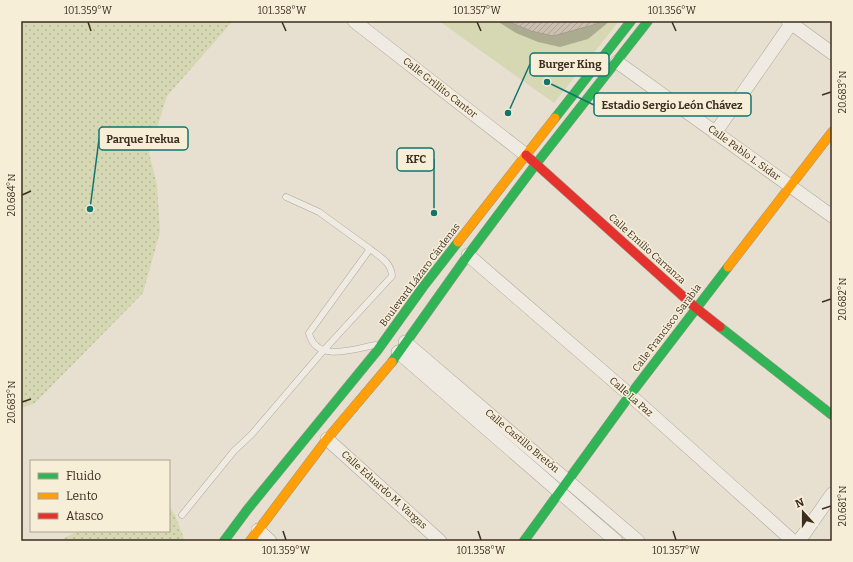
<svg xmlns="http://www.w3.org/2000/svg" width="853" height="562" font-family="Bitter,serif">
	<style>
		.park { fill: url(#park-dots) }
		.pitch { fill: #d6d7b3 }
		.shadow { fill: #0003 }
		.building { fill: url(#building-hatch); stroke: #a89c90 }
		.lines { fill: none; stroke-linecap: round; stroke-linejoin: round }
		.lane-casing { stroke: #ada599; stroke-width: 7 }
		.street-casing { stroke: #ada599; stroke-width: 14 }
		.fast-casing { stroke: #9c958a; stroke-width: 10 }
		.slow-casing { stroke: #9c958a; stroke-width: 10 }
		.jam-casing { stroke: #9c958a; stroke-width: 10 }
		.lane { stroke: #efebe3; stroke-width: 6 }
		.street { stroke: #efebe3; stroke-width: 13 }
		.fast { stroke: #30b455; stroke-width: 9 }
		.slow { stroke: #ff9f0a; stroke-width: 9 }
		.jam { stroke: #e5322d; stroke-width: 9 }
		.ticks { fill: none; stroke: #3d2e20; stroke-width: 1.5 }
		.labels { text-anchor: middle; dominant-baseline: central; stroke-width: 3; stroke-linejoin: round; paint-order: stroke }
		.street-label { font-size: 10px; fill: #3d2e20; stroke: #f7eed8 }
		.leader { fill: none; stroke: #0f766e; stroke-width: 1.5 }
		.callout-dot { fill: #0f766e; stroke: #f7eed8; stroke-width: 1.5 }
		.callout { fill: #f7eed8; stroke: #0f766e; stroke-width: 1.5 }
		.callout-label { font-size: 11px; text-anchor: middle; font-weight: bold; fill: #3d2e20 }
		.neatline { fill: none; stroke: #3d2e20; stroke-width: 1.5 }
		.ticks-label { font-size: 10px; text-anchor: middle; fill: #3d2e20 }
	</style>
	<defs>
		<pattern id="park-dots" width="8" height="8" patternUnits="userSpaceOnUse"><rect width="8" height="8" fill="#d6d7b3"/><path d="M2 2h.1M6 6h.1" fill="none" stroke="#b9b99a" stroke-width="1.8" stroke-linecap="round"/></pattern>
		<pattern id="building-hatch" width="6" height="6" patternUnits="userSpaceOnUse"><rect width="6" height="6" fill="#cbbfb2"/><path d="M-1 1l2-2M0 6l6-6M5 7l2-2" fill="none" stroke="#afa499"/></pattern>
	</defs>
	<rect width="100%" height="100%" fill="#e7e0d1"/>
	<path class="park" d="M 21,21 L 233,21 L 167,96 L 149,153 L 157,185 L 160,232 L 143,293 L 34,404 L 21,408 Z
		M 169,507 L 175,515 L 184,539 L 182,541 L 59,541 L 78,531 L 169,531 Z"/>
	<path class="pitch" d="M 439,21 L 619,21 L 554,103 Z"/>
	<path class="shadow" d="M 497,21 L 610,21 L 588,39 L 560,47 L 538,42 L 516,33 Z"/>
	<path class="building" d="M 507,21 L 597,21 L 597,24 L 553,36 L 531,31 Z"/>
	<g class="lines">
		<defs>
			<path id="lane" d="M 286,197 L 319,212 L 370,249 L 309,333 C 316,363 353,349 375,345
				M 182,515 L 234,451 L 252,434 L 323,351 L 392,276 C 391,262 380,257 370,249"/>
			<path id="street" d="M 354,21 L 526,155
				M 788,21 L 832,53
				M 617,62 L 832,216
				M 715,133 L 793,21
				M 468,255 L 630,395 L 793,541
				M 405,342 L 638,541
				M 398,352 L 616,541
				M 327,439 L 440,541
				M 258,530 L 270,541
				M 799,541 L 832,494"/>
			<path id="fast" d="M 555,118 L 631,21
				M 720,327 L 832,415
				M 392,362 L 468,255 L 536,164 L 648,21
				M 224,541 L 247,510 L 377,351 L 423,287 L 458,242
				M 524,541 L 630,395 L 728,267"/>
			<path id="slow" d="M 458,242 L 555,118
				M 728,267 L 832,132
				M 250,541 L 327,439 L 392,362"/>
			<path id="jam" d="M 526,155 L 696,308 L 720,327"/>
		</defs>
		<use href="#lane" class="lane-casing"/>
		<use href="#street" class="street-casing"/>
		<use href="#fast" class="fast-casing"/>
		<use href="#slow" class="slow-casing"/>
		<use href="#jam" class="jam-casing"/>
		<use href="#lane" class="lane"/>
		<use href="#street" class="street"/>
		<use href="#fast" class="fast"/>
		<use href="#slow" class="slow"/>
		<use href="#jam" class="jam"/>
	</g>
	<path class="ticks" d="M 88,22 L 91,31M 282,22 L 286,31M 477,22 L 481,31M 672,22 L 676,31M 822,95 L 831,92M 22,195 L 31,191M 822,302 L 831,299M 22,402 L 31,399M 822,509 L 831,506M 283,531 L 286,540M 478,531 L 481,540M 673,531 L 676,540"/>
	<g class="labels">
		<g class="street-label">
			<text transform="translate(440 88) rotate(38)">Calle Grillito Cantor</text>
			<text transform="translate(744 153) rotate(36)">Calle Pablo L. Sidar</text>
			<text transform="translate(647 249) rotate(42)">Calle Emilio Carranza</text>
			<text transform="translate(420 275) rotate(-53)">Boulevard Lázaro Cárdenas</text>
			<text transform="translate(667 328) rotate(-53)">Calle Francisco Sarabia</text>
			<text transform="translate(631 397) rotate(41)">Calle La Paz</text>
			<text transform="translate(522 441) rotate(40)">Calle Castillo Bretón</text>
			<text transform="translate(384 490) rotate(42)">Calle Eduardo M. Vargas</text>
		</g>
	</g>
	<path class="leader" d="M508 113L530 64M547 82L594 105M90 209L99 139M434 213L434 159"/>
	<g class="callout-dot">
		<circle cx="508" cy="113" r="4"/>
		<circle cx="547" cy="82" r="4"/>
		<circle cx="90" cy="209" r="4"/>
		<circle cx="434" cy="213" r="4"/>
	</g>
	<g class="callout">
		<rect x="530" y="53" width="79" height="23" rx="4"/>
		<rect x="594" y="93" width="157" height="23" rx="4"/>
		<rect x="99" y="127" width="89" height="23" rx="4"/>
		<rect x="397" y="148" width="37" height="23" rx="4"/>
	</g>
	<g class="callout-label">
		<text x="570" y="68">Burger King</text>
		<text x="672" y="109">Estadio Sergio León Chávez</text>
		<text x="143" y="143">Parque Irekua</text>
		<text x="416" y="163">KFC</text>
	</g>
	<rect width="853" height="562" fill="none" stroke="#f7eed8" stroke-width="44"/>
	<rect x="30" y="460" width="140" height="72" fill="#f7eed8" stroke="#ada18e"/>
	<rect x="38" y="473" width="20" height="6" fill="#30b455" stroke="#ada18e"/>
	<text x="66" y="480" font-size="12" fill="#3d2e20">Fluido</text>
	<rect x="38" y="493" width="20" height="6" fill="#ff9f0a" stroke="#ada18e"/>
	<text x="66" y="500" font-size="12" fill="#3d2e20">Lento</text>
	<rect x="38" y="513" width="20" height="6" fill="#e5322d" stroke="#ada18e"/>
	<text x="66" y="520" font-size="12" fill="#3d2e20">Atasco</text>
	<g transform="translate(803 512) rotate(339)" stroke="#f7eed8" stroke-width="3" paint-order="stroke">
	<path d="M0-3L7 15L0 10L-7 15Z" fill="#3d2e20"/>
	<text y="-6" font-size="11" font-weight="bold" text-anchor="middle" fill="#3d2e20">N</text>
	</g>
	<rect x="22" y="22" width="809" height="518" class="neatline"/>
	<g class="ticks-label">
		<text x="88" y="14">101.359°W</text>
		<text x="282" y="14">101.358°W</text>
		<text x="477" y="14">101.357°W</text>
		<text x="672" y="14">101.356°W</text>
		<text transform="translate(842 92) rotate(-90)" y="4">20.683°N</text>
		<text transform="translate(11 195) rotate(-90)" y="4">20.684°N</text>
		<text transform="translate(842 299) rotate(-90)" y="4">20.682°N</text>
		<text transform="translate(11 402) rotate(-90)" y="4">20.683°N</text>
		<text transform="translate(842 506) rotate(-90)" y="4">20.681°N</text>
		<text x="286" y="554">101.359°W</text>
		<text x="481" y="554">101.358°W</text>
		<text x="676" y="554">101.357°W</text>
	</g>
</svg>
